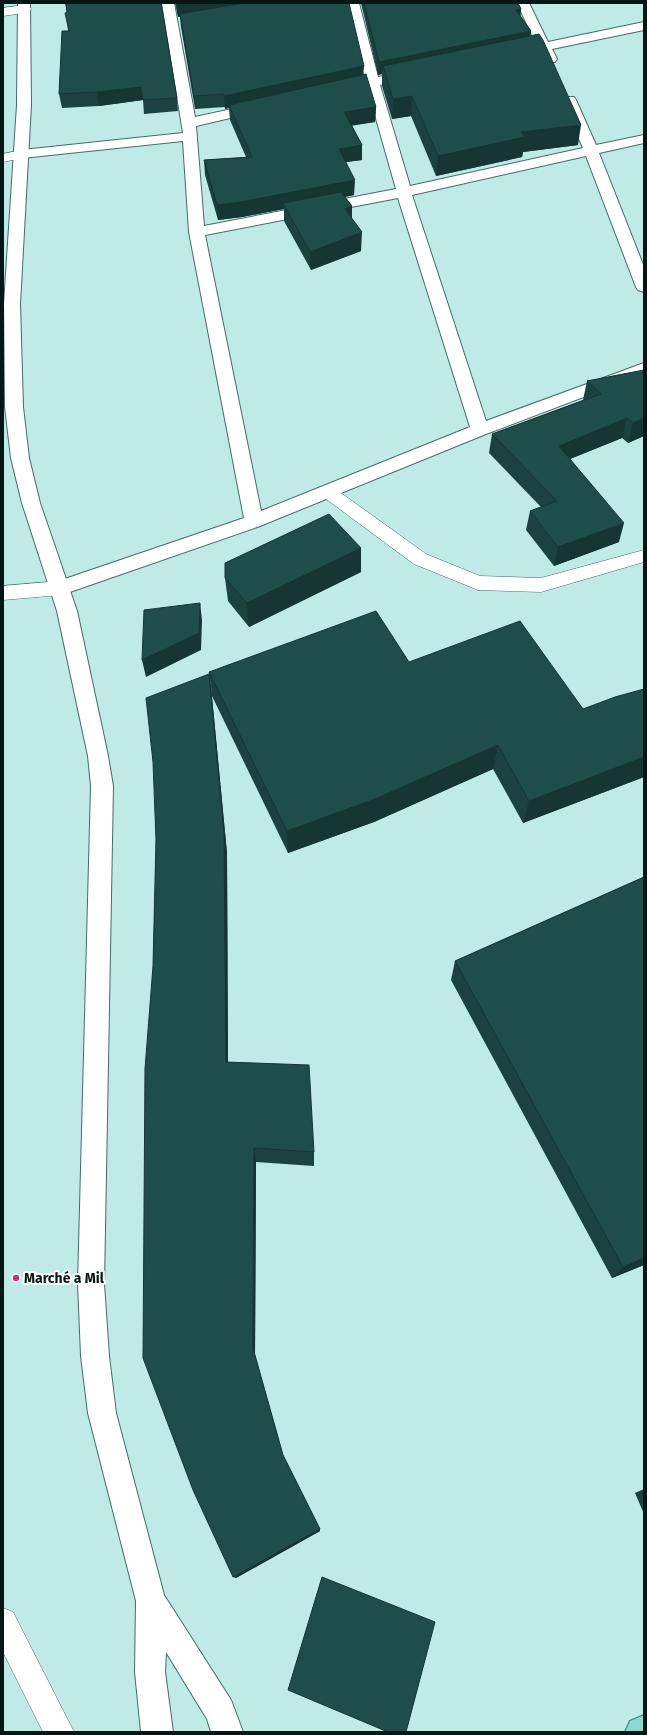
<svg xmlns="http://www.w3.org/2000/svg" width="647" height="1735" font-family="'Fira Sans',sans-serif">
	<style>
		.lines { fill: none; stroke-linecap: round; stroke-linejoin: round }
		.lane-casing { stroke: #446c68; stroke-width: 1 }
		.street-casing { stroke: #446c68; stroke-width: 2 }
		.secondary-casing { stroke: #446c68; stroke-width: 2 }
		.primary-casing { stroke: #2a837d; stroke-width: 2 }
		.lane { fill: #fff; fill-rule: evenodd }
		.street { fill: #fff; fill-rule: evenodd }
		.secondary { fill: #fff; fill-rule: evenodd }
		.primary { fill: #8bd8d3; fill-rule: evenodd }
		.wall { fill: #1b423f }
		.shaded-wall { fill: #163633 }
		.building { fill: #1f4d49; stroke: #163633 }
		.poi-dot { fill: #be397b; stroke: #fff; stroke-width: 1.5 }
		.labels { text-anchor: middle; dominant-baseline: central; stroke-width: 4; stroke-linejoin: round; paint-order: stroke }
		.near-poi-label { font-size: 14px; font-weight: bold; fill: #061614; stroke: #fff; text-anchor: start }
	</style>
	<rect width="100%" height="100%" fill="#bfeae5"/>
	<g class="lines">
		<defs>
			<path id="lane" d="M 25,5 L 29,6 L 31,9 L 29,12 L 3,16 L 3,8 Z
				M 22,150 L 27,151 L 29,154 L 27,157 L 3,162 L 3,154 Z
				M 328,486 L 334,488 L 426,554 L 480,576 L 541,578 L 644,550 L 644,562 L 541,592 L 478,590 L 414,564 L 322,496 L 319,492 L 322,488 Z
				M 60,581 L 66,583 L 69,588 L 66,593 L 60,595 L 3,600 L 3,586 Z
				M 3,1608 L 13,1612 L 74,1732 L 43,1732 L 3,1652 Z"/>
			<path id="street" d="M 162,3 L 174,3 L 195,117 L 259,103 L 264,104 L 266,107 L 264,110 L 196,126 L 204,226 L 396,189 L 367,87 L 340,93 L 335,92 L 333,89 L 335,86 L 365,80 L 347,3 L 359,3 L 378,77 L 412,70 L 417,71 L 419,74 L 417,77 L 380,85 L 410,186 L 583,148 L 562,100 L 564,97 L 574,97 L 576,100 L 596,145 L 644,135 L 644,143 L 599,153 L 644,267 L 644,292 L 638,290 L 636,287 L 586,156 L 412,195 L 486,421 L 644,363 L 644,374 L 486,434 L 260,526 L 67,593 L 60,595 L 53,593 L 51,588 L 53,583 L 244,518 L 189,232 L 183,141 L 22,158 L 17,157 L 15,154 L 17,151 L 22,150 L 183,133 ZM 398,198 L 470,427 L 261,511 L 205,235 Z
				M 517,3 L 529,3 L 548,42 L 644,22 L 644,30 L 552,49 L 557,59 L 555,62 L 545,62 L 540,51 L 516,56 L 511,55 L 509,52 L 511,49 L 536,44 Z"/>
			<path id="secondary" d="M 18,3 L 30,3 L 31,105 L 20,304 L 23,407 L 29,458 L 40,503 L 77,611 L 108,756 L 113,786 L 104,1284 L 109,1356 L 116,1413 L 164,1595 L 231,1700 L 243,1732 L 211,1732 L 207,1719 L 166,1652 L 165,1672 L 173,1732 L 141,1732 L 135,1672 L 136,1601 L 88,1413 L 81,1356 L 78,1284 L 91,786 L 88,756 L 57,611 L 22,503 L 11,458 L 5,407 L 4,304 L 17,105 Z"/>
			<path id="primary" d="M 644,1715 L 644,1732 L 625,1732 L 630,1721 Z"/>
		</defs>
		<use href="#lane" class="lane-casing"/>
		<use href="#street" class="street-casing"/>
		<use href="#secondary" class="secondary-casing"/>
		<use href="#primary" class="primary-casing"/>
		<use href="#lane" class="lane"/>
		<use href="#street" class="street"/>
		<use href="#secondary" class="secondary"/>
		<use href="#primary" class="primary"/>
	</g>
	<path class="wall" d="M 65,3 L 161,3 L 177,98 L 178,111 L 144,114 L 143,100 L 99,106 L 62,108 L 59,94 L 68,31 L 67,13 Z
		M 175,3 L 349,3 L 363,75 L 376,107 L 375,122 L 352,125 L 362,145 L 362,160 L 346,162 L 354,195 L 345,197 L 352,206 L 352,218 L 361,251 L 311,270 L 284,221 L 284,209 L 242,217 L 218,220 L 205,175 L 204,160 L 246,157 L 230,120 L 229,108 L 225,109 L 225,107 L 195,109 L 181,27 L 180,17 L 178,17 Z
		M 361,3 L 518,3 L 521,9 L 520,16 L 531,31 L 530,35 L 578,145 L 523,152 L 522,157 L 436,176 L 411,116 L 392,119 L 382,86 L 382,74 L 378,75 Z
		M 644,370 L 644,436 L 628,443 L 622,438 L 570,459 L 619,542 L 554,566 L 526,530 L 530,511 L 541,507 L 489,453 L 492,434 L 583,400 L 587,381 Z
		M 361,548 L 361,572 L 249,627 L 228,601 L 225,578 Z
		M 409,662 L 583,709 L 644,689 L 644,777 L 523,823 L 493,769 L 374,822 L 288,853 L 212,696 L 209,672 Z
		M 209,674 L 212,697 L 227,853 L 228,1062 L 314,1152 L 314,1166 L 256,1162 L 255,1356 L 283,1455 L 320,1529 L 320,1531 L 236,1578 L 153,966 L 156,840 Z
		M 644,877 L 644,1265 L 612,1278 L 451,980 L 455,961 Z
		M 644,1489 L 644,1514 L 635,1493 Z"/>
	<path class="shaded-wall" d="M 184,3 L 258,3 L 178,17 L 177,4 Z
		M 521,9 L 520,22 L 516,10 Z
		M 531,31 L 529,44 L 383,66 L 382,74 L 378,75 L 379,62 Z
		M 364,66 L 363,79 L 229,105 L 229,108 L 225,109 L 224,96 Z
		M 141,87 L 143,100 L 99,106 L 97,92 Z
		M 412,96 L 411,116 L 392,119 L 393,99 Z
		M 376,107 L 375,122 L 344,127 L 344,112 Z
		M 581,125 L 578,145 L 523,152 L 522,157 L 436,176 L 438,156 L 521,132 Z
		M 362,145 L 362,160 L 339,163 L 339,149 Z
		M 355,180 L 354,195 L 287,208 L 283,203 L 284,209 L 242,217 L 218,220 L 217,205 Z
		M 352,206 L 352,225 L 345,209 Z
		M 362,232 L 361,251 L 311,270 L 310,252 Z
		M 627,418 L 622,438 L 555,465 L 559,446 Z
		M 644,418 L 644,436 L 628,443 L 633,423 Z
		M 624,523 L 619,542 L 554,566 L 558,547 Z
		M 361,548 L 361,572 L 249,627 L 247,603 Z
		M 200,603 L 202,620 L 201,650 L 146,677 L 142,660 Z
		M 209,674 L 212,697 L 227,853 L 228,1078 L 226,1062 Z
		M 498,745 L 493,769 L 374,822 L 288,853 L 287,831 Z
		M 644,757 L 644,777 L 523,823 L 529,801 Z
		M 254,1148 L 256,1162 L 255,1356 L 253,1348 Z
		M 644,1258 L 644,1265 L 612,1278 L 623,1267 Z
		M 320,1529 L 320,1531 L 236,1578 L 233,1577 Z"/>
	<path class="building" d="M 66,3 L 161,3 L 177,98 L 143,100 L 141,87 L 97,92 L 59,94 L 62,31 L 69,31 L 65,13 L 67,12 Z
		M 243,3 L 349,3 L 364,66 L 224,96 L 224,94 L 194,96 L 180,14 Z
		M 364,3 L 518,3 L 521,9 L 516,10 L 531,31 L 379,62 Z
		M 539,34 L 543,40 L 581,125 L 521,132 L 525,137 L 438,156 L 412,96 L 393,99 L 383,66 Z
		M 366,74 L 376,107 L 344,112 L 362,145 L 339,149 L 355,180 L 241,202 L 217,205 L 204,160 L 252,157 L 229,105 Z
		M 341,192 L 352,206 L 345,209 L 362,232 L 310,252 L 283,203 Z
		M 644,370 L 644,418 L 633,423 L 627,418 L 559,446 L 624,523 L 558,547 L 530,511 L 557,501 L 492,434 L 601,394 L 587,381 Z
		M 329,514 L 361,548 L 247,603 L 225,578 L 225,563 Z
		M 200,603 L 199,633 L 142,660 L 144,610 Z
		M 376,611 L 409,662 L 520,621 L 583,709 L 615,697 L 644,689 L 644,757 L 529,801 L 498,745 L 375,799 L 287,831 L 209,672 Z
		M 209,674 L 224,833 L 226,1062 L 309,1065 L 314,1152 L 254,1148 L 253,1348 L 283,1455 L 320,1529 L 233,1577 L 193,1490 L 143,1358 L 145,1069 L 153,966 L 156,840 L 153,762 L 146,698 Z
		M 644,877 L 644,1258 L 623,1267 L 455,961 Z
		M 322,1577 L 435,1622 L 406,1732 L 388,1732 L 288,1690 Z"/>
	<circle class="poi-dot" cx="16" cy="1278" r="4"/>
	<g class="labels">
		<g class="near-poi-label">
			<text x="24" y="1278">Marché a Mil</text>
		</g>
	</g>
	<rect width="647" height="1735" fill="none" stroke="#061614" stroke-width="8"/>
</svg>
